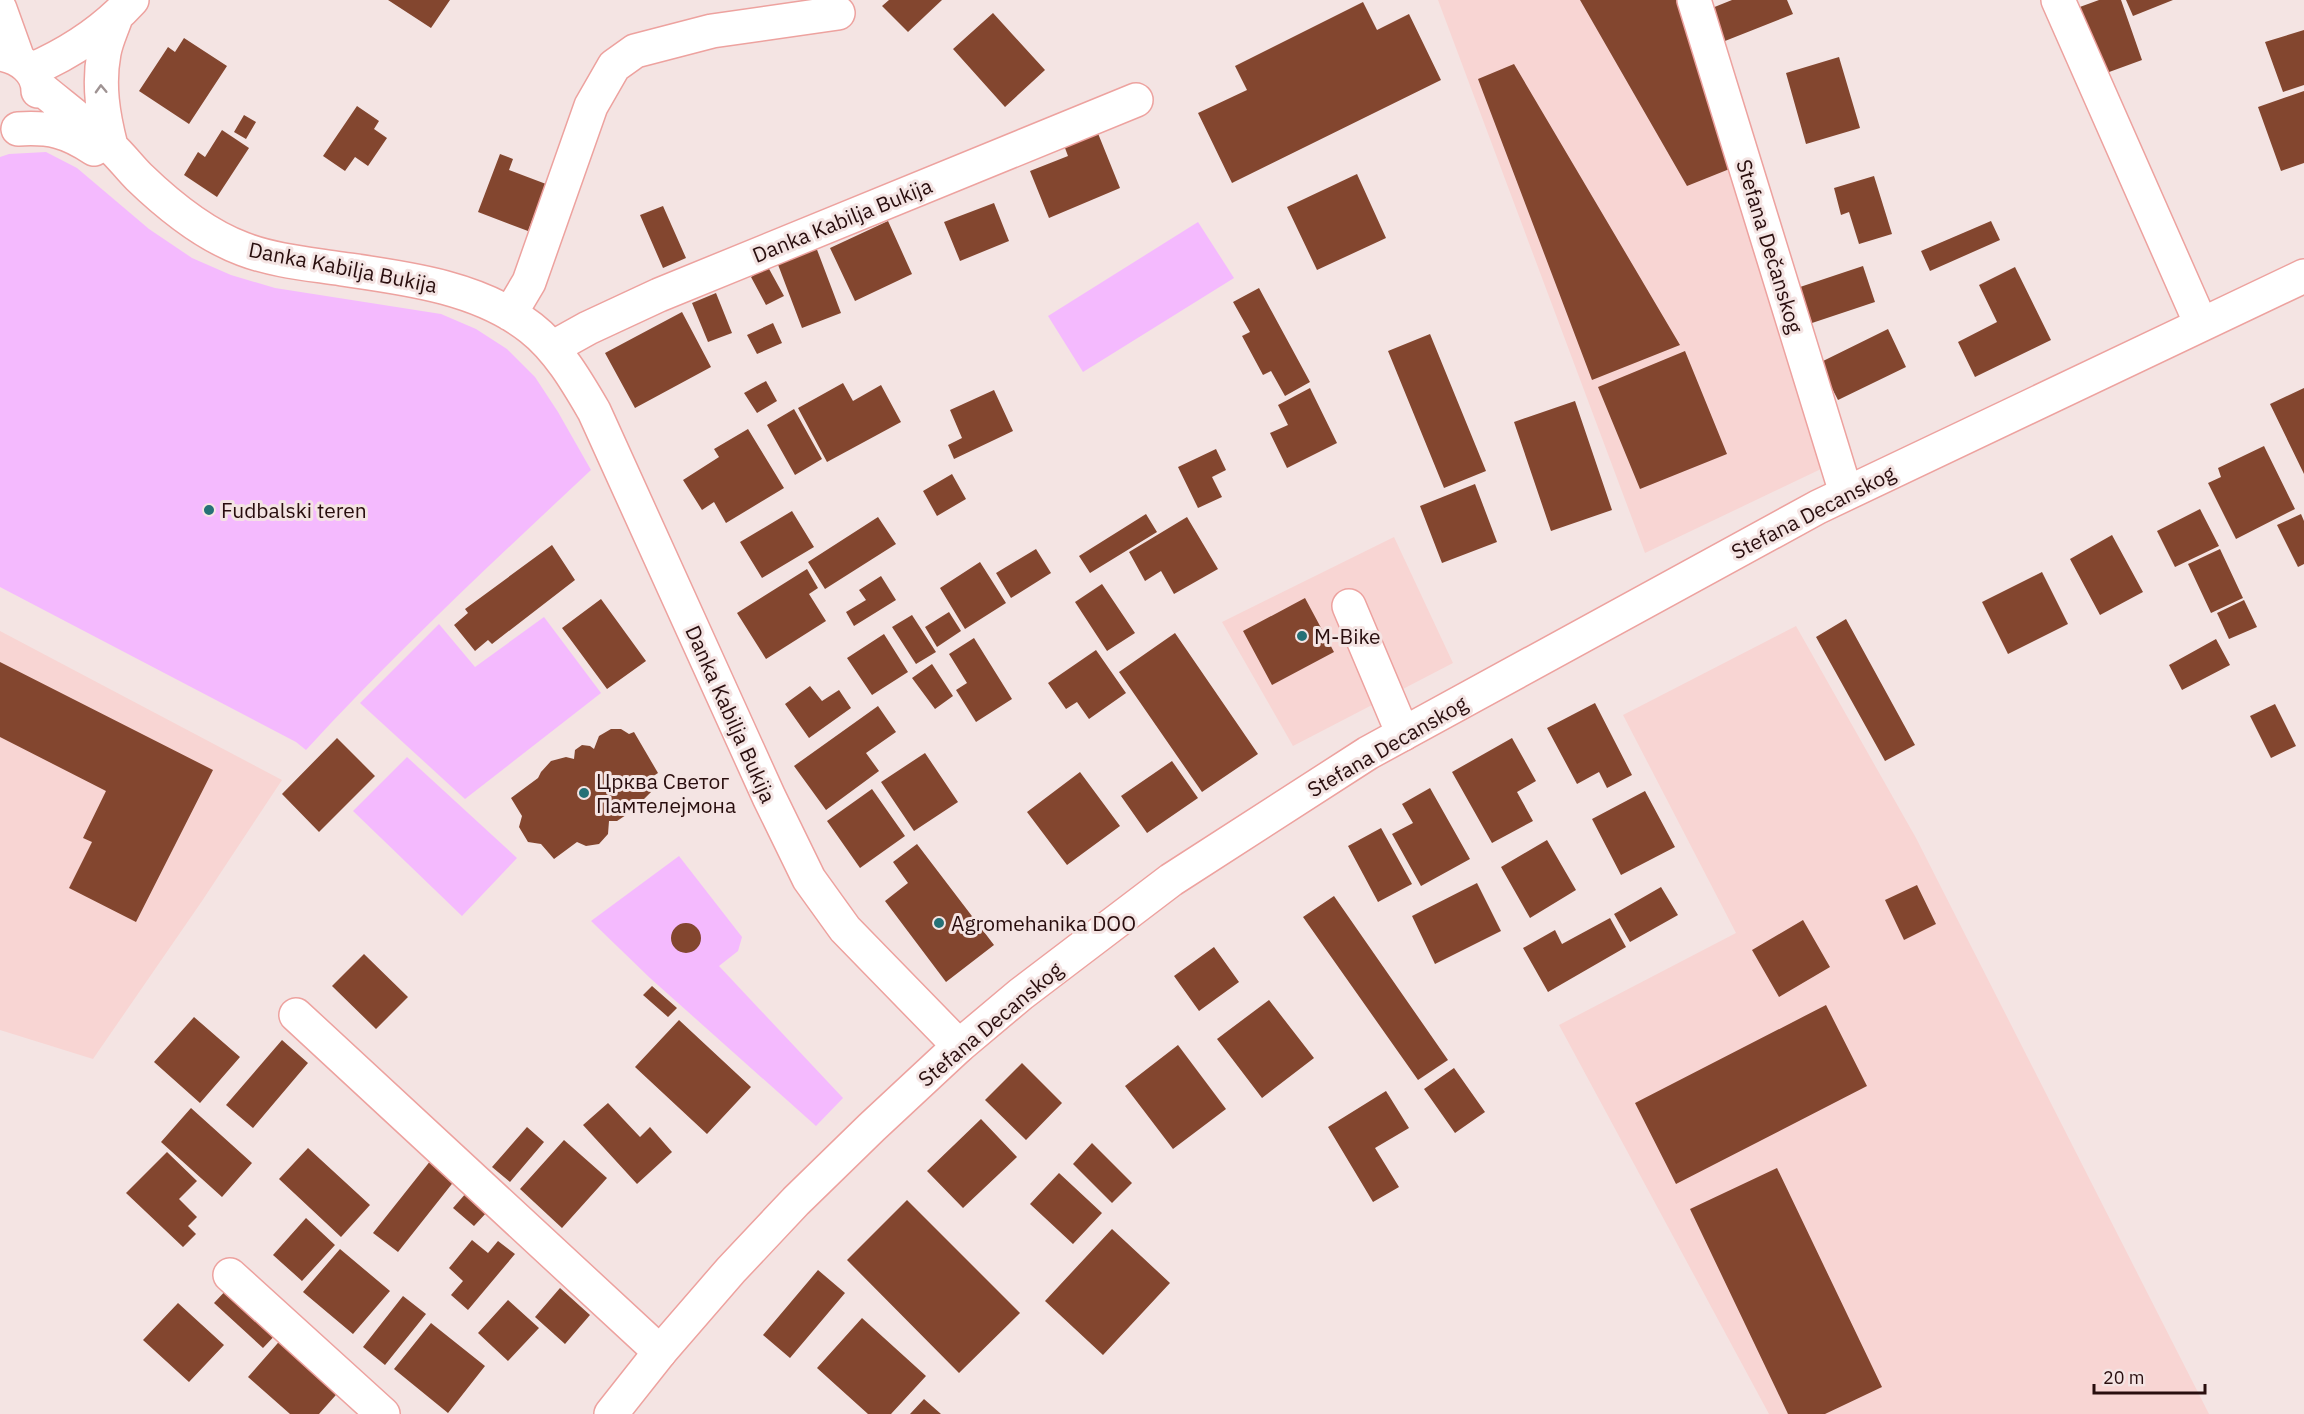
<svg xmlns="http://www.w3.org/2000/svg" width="2304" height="1414" font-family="'IBM Plex Sans',sans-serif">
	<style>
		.built { fill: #f8d5d3 }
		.green { fill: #f4bafe }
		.building { fill: #83462f }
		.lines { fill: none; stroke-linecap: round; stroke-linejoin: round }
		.minor-casing { stroke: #eda29f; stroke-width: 36 }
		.major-casing { stroke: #eda29f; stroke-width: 36 }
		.minor { stroke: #fff; stroke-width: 33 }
		.major { stroke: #fff; stroke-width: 33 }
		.oneway { stroke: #9f9393 }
		.poi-dot { fill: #267176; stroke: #f4e4e3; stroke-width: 2 }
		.labels { text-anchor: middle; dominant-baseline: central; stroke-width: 6; stroke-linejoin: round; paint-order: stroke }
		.street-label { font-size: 21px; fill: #290e0e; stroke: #f4e4e3 }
		.poi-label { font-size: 21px; fill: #290e0e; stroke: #f4e4e3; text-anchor: start }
	</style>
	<rect width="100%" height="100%" fill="#f4e4e3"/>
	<path class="built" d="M 1438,0 L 1708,0 L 1844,458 L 1645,553 Z
		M 1394,537 L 1453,663 L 1293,746 L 1222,622 Z
		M 1796,626 L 1916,838 L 2209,1414 L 1769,1414 L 1559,1025 L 1736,933 L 1623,715 Z
		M 0,631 L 282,780 L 202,901 L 93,1059 L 0,1030 Z"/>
	<path class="green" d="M 46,152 L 77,168 L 149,229 L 192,258 L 231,275 L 275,288 L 441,314 L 476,329 L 507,349 L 535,377 L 558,412 L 591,470 C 494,561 396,652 306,750 L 296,742 L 0,587 L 0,157 L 9,154 Z
		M 1198,222 L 1234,278 L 1083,372 L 1048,316 Z
		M 544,617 L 601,693 L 465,799 L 360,703 L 439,624 L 475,667 Z
		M 407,757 L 517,858 L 462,916 L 353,811 Z
		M 679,856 L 742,937 L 738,951 L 719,966 L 843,1098 L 816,1126 L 650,978 L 591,921 Z"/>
	<path class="building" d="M 388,0 L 450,0 L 431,28 Z
		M 889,0 L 942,0 L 908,32 L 882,6 Z
		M 1580,0 L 1676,0 L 1732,168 L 1687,186 Z
		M 1732,0 L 1787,0 L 1793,14 L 1725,41 L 1712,8 Z
		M 2099,0 L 2121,0 L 2142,60 L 2101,75 L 2077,8 Z
		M 2126,0 L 2173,0 L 2133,16 Z
		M 1363,2 L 1377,30 L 1409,14 L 1441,80 L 1232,183 L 1198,113 L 1247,90 L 1235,66 Z
		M 993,13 L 1045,70 L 1005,107 L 953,49 Z
		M 2304,30 L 2304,85 L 2283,92 L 2265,42 Z
		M 184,38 L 227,66 L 189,124 L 139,91 L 168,47 L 175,52 Z
		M 1839,57 L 1860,128 L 1806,144 L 1786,73 Z
		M 1514,64 L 1680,345 L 1592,380 L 1478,79 Z
		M 2304,91 L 2304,163 L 2281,171 L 2258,107 Z
		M 357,106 L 379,121 L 374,129 L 387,138 L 368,166 L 355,157 L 345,171 L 323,156 Z
		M 244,115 L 256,122 L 246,139 L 234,132 Z
		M 1095,126 L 1120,188 L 1049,218 L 1030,171 L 1068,156 L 1062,140 Z
		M 222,130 L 249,148 L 217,197 L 184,175 L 198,152 L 205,157 Z
		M 500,154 L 513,159 L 509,170 L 546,184 L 528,231 L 478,212 Z
		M 1357,174 L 1386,238 L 1317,270 L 1287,207 Z
		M 1874,176 L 1892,234 L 1859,244 L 1849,212 L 1841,215 L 1834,188 Z
		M 994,203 L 1009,241 L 960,261 L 944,222 Z
		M 663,206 L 686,258 L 663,268 L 640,215 Z
		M 888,221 L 912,274 L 855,301 L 830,248 Z
		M 1991,221 L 2000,240 L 1930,271 L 1921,251 Z
		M 816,247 L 841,313 L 802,328 L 777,262 Z
		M 1863,266 L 1875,302 L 1812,323 L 1800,287 Z
		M 768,267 L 784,296 L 766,305 L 751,277 Z
		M 2015,267 L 2051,340 L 1975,377 L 1958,342 L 1997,322 L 1979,285 Z
		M 1259,288 L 1310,382 L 1285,396 L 1271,371 L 1263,375 L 1242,336 L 1250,332 L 1233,302 Z
		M 716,293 L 732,333 L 708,342 L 692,303 Z
		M 682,312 L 711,367 L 635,408 L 605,353 Z
		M 773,323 L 782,343 L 757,354 L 747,335 Z
		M 1888,329 L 1906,367 L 1838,400 L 1819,363 Z
		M 1430,334 L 1486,471 L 1444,488 L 1388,351 Z
		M 1685,351 L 1727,454 L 1640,489 L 1598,387 Z
		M 766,381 L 777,401 L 757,413 L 744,393 Z
		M 843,383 L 853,401 L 881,385 L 901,422 L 827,462 L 798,408 Z
		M 1310,388 L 1337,443 L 1287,468 L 1270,433 L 1288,425 L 1278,405 Z
		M 2304,388 L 2304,474 L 2270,404 Z
		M 994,390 L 1013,431 L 954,459 L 948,445 L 962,438 L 950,410 Z
		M 1575,401 L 1612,510 L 1551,531 L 1514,422 Z
		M 794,409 L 822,459 L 795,475 L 767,425 Z
		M 748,429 L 784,488 L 726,523 L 714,502 L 702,510 L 683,480 L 719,457 L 714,449 Z
		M 2264,446 L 2295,509 L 2236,539 L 2208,483 L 2221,477 L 2218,468 Z
		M 1216,449 L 1226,470 L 1212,477 L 1222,497 L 1198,508 L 1178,467 Z
		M 952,474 L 966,499 L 937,516 L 923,491 Z
		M 1475,484 L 1497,542 L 1442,563 L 1420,506 Z
		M 2200,509 L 2219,546 L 2175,567 L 2157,531 Z
		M 792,511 L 814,547 L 762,578 L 740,542 Z
		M 1146,514 L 1157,532 L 1090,573 L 1079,556 Z
		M 2301,514 L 2304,521 L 2304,564 L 2298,567 L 2277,525 Z
		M 878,517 L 896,544 L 825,589 L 808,562 Z
		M 1187,517 L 1218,569 L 1174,594 L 1161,571 L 1145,581 L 1129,552 Z
		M 2112,535 L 2143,592 L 2100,615 L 2070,559 Z
		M 552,545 L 575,580 L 492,644 L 488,640 L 475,651 L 454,625 L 468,613 L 465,609 Z
		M 1036,549 L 1051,573 L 1011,598 L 996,573 Z
		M 2220,549 L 2243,598 L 2211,613 L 2188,564 Z
		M 980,562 L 1006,603 L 965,629 L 940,588 Z
		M 807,569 L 818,588 L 809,594 L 826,621 L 766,659 L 737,613 Z
		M 2042,572 L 2068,624 L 2008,654 L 1982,602 Z
		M 881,576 L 896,600 L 854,626 L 846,612 L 866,600 L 859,590 Z
		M 1102,584 L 1135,633 L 1107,651 L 1075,602 Z
		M 1305,598 L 1334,652 L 1272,685 L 1243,631 Z
		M 601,599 L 646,661 L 607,689 L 562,628 Z
		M 2244,600 L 2257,627 L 2229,639 L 2217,613 Z
		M 949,612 L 961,631 L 937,647 L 925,627 Z
		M 912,615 L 936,652 L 916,664 L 892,627 Z
		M 1846,619 L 1915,745 L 1885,761 L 1816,637 Z
		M 1175,633 L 1258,754 L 1202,792 L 1119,672 Z
		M 884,634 L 908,672 L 872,695 L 847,658 Z
		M 974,638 L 1012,699 L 976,722 L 956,690 L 967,683 L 949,654 Z
		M 2216,639 L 2230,665 L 2182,690 L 2169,665 Z
		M 1096,650 L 1126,693 L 1089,719 L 1077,702 L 1066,709 L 1048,683 Z
		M 0,662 L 213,770 L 136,922 L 69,888 L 92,842 L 83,838 L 106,791 L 0,737 Z
		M 932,664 L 953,696 L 935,709 L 912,678 Z
		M 810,686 L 822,701 L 839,690 L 851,708 L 809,738 L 785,704 Z
		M 1595,703 L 1632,775 L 1607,788 L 1599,772 L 1577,784 L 1547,728 Z
		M 2275,704 L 2296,746 L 2271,758 L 2250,716 Z
		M 878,706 L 896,732 L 866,753 L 879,771 L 826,810 L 794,766 Z
		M 611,729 L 621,729 L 629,734 L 634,732 L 658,773 L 652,777 L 652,791 L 641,802 L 626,801 L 629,808 L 626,815 L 617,821 L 609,821 L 608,834 L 599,844 L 586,846 L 577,842 L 554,859 L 541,844 L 528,842 L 519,827 L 522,816 L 511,798 L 538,778 L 541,772 L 551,761 L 566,757 L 574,759 L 575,750 L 582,745 L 590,746 L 594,749 L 599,736 Z
		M 337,738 L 375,776 L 319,832 L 282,794 Z
		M 1512,738 L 1536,781 L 1517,792 L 1533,821 L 1492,843 L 1452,772 Z
		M 925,753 L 958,802 L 914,831 L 881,782 Z
		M 1172,761 L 1198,798 L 1147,833 L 1121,796 Z
		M 1080,772 L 1120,826 L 1067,865 L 1027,812 Z
		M 1430,788 L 1470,859 L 1421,886 L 1392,834 L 1413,823 L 1402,804 Z
		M 872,789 L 905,836 L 860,868 L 827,821 Z
		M 1645,791 L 1675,847 L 1621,875 L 1592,819 Z
		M 1381,828 L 1412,884 L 1378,902 L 1348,846 Z
		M 1547,840 L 1576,890 L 1530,918 L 1501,867 Z
		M 917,844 L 994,945 L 946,982 L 885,901 L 908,883 L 893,862 Z
		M 1477,883 L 1501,931 L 1435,964 L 1412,916 Z
		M 1917,885 L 1936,924 L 1904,940 L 1885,900 Z
		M 1661,887 L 1678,915 L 1630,942 L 1614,914 Z
		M 1334,896 L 1448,1060 L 1418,1080 L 1303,917 Z
		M 1610,918 L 1626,947 L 1548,992 L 1523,948 L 1555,930 L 1562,944 Z
		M 1803,920 L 1830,967 L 1779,997 L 1752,950 Z
		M671 938a15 15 0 1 1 30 0a15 15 0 1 1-30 0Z
		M 1214,947 L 1239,982 L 1199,1011 L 1174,976 Z
		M 364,954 L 408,997 L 376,1029 L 332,986 Z
		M 652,986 L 677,1008 L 668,1017 L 643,995 Z
		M 1269,1000 L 1314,1058 L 1262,1098 L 1217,1039 Z
		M 1826,1005 L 1867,1086 L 1676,1184 L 1635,1103 Z
		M 194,1017 L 240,1057 L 200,1103 L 154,1062 Z
		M 679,1020 L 751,1087 L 707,1134 L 635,1067 Z
		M 282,1040 L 308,1063 L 253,1128 L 226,1105 Z
		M 1178,1045 L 1226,1109 L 1173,1149 L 1125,1086 Z
		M 1022,1063 L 1062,1103 L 1026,1140 L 985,1100 Z
		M 1454,1068 L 1485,1112 L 1455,1133 L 1424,1089 Z
		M 1386,1091 L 1409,1128 L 1375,1148 L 1399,1187 L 1373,1202 L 1328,1127 Z
		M 608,1103 L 640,1137 L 650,1127 L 672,1152 L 637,1184 L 583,1125 Z
		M 191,1108 L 252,1163 L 222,1197 L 161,1142 Z
		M 981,1119 L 1017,1157 L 963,1208 L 927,1171 Z
		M 527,1127 L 544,1142 L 510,1182 L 492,1167 Z
		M 564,1140 L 607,1178 L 562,1228 L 520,1189 Z
		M 1092,1143 L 1132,1183 L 1112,1203 L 1073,1164 Z
		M 308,1148 L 370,1205 L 341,1237 L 279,1179 Z
		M 167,1152 L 197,1181 L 179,1199 L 197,1217 L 188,1226 L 196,1234 L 183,1247 L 126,1193 Z
		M 431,1160 L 455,1180 L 398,1252 L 373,1233 Z
		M 1777,1168 L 1882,1387 L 1825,1414 L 1788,1414 L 1690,1209 Z
		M 1059,1173 L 1102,1213 L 1073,1244 L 1030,1204 Z
		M 467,1192 L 488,1211 L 474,1226 L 453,1208 Z
		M 907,1200 L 1020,1313 L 959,1373 L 847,1260 Z
		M 306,1218 L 335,1245 L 302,1281 L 273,1255 Z
		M 1112,1229 L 1170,1283 L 1103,1355 L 1045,1301 Z
		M 472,1240 L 488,1253 L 498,1241 L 515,1254 L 468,1310 L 451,1295 L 463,1281 L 449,1268 Z
		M 340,1249 L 390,1291 L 353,1334 L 303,1292 Z
		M 818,1270 L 845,1293 L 790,1358 L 763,1335 Z
		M 230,1286 L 279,1331 L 263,1348 L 214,1303 Z
		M 560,1288 L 590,1315 L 565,1344 L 535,1317 Z
		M 403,1296 L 426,1314 L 385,1365 L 363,1347 Z
		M 508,1300 L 539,1328 L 508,1361 L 478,1333 Z
		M 178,1303 L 224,1345 L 189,1382 L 143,1340 Z
		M 862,1318 L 926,1376 L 891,1414 L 868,1414 L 817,1368 Z
		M 431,1323 L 485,1366 L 448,1413 L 394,1369 Z
		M 284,1336 L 343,1387 L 319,1414 L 290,1414 L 248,1377 Z
		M 924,1399 L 941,1414 L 910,1414 Z"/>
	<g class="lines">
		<defs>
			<path id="minor" d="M 1694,0 L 1846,493
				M 2058,0 L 2201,324
				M 0,9 L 18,59
				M 0,54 C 19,57 38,70 38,91
				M 31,70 C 70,53 103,32 132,0
				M 38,86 C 62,106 88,125 111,147 C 121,156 129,167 139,177 C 168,205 205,235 243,249 C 274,261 310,264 342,269 C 405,278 479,287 531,328 C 558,349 577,382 594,411 L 769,797 L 809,879 L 845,929 L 959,1046
				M 18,129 C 50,127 67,131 94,149
				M 111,146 C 103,115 98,85 104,53 C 106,41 112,29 116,17
				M 510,314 L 529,282 L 591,106 L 614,66 L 635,51 L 712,31 L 838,13
				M 552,348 L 588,328 L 659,295 L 1136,100
				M 1349,606 L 1403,734
				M 296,1015 L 660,1352
				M 230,1275 L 383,1414"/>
			<path id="major" d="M 611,1414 L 660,1352 L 731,1270 L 796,1201 L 872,1127 L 959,1046 L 1021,994 L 1171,880 L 1368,753 L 1818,507 L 2304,276"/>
		</defs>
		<use href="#minor" class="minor-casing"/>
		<use href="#major" class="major-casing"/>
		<use href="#minor" class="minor"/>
		<use href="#major" class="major"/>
	</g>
	<defs><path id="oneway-chevron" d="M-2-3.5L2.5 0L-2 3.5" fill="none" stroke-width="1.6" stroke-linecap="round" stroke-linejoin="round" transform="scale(1.5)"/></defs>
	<use class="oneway" href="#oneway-chevron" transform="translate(101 89) rotate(-92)"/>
	<g class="poi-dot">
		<circle cx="209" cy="510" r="6"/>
		<circle cx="1302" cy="636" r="6"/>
		<circle cx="584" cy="793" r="6"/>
		<circle cx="939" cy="923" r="6"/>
	</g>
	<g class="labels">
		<g class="street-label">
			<text transform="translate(842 220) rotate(-22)">Danka Kabilja Bukija</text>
			<text transform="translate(1770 246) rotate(73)">Stefana Dečanskog</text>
			<text transform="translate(343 267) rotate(11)">Danka Kabilja Bukija</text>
			<text transform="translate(1813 512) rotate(-27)">Stefana Decanskog</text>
			<text transform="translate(731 714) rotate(66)">Danka Kabilja Bukija</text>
			<text transform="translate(1387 746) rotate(-30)">Stefana Decanskog</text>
			<text transform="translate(990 1024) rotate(-40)">Stefana Decanskog</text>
		</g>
		<g class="poi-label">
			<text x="221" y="510">Fudbalski teren</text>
			<text x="1314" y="636">M-Bike</text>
			<text x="596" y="781">Црква Светог<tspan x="596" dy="24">Памтелејмона</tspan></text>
			<text x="951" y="923">Agromehanika DOO</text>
		</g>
	</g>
	<path d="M2094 1384v9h111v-9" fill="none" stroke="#290e0e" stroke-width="3"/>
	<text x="2103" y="1384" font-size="18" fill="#290e0e" stroke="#f4e4e3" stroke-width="4.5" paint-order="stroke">20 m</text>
</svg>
